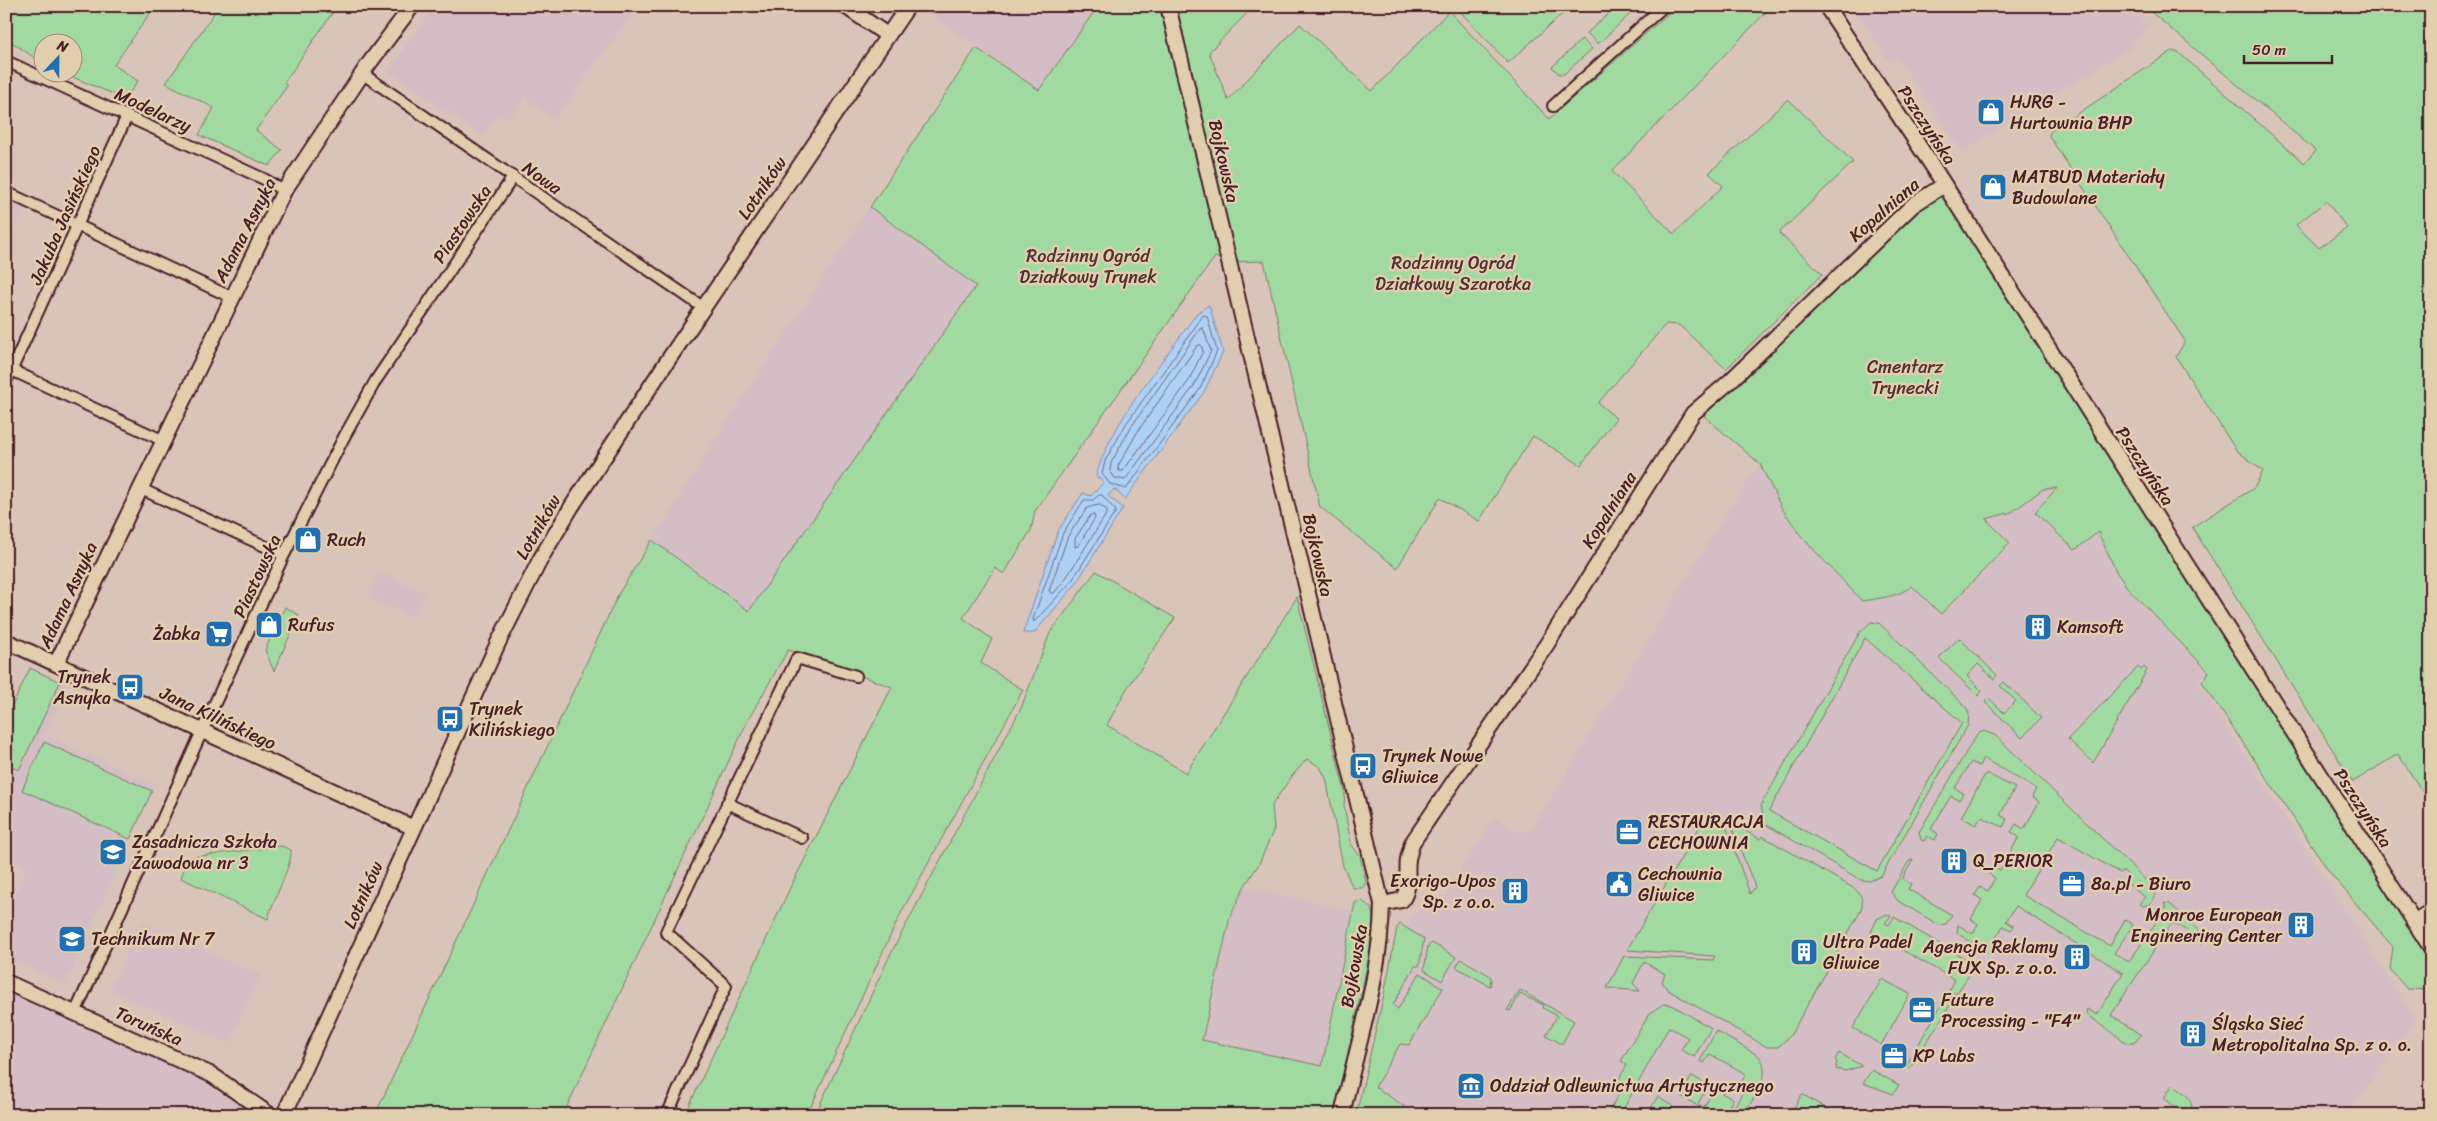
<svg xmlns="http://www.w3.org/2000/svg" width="2437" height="1121" font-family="Sriracha,sans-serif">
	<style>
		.built { fill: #d4bdc4 }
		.green { fill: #a1daa0; stroke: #767c66; fill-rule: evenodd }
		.water { fill: #add1f5; stroke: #858aa4 }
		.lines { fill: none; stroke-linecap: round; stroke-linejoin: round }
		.shore { stroke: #72667c; stroke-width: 1 }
		.street-casing { stroke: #4a1f2b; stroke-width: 14 }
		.secondary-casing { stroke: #4a1f2b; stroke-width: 18 }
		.street { stroke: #e0ceac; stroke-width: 10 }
		.secondary { stroke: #e0ceac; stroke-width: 14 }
		.labels { text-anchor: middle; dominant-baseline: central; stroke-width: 5; stroke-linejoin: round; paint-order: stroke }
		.poi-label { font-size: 18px; fill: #4a1f2b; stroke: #e0ceac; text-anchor: start }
		.street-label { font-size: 18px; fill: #4a1f2b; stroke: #e0ceac }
		.park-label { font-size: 18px; fill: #533237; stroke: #e0ceac }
	</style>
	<rect width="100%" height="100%" fill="#d9c4ba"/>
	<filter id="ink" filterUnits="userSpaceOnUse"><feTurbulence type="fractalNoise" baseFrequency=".02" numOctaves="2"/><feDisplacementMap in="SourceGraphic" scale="10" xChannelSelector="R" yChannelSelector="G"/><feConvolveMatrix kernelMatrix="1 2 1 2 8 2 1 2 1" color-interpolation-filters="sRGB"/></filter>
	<g filter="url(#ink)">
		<path class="built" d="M 435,6 L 638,6 L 554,119 L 525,98 L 508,119 L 499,113 L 483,136 L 388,71 Z
			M 918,6 L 1098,6 L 1039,90 Z
			M 1853,6 L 2126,6 L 2149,26 L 2127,50 L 1980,139 L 1964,153 L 1897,57 L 1889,61 Z
			M 6,197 L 25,206 L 6,245 Z
			M 870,207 L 976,286 L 749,612 L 653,540 L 715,440 Z
			M 1760,464 L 1781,507 L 1802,537 L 1862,601 L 1905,592 L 1986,519 L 2012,512 L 2043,489 L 2058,487 L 2094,525 L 2117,573 L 2127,587 L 2209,672 L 2197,681 L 2416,1021 L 2345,1115 L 1366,1115 L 1404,931 L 1423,902 L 1446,895 L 1494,818 L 1519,833 L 1532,829 L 1725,515 Z
			M 379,572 L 425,593 L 414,617 L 370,598 L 372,594 L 369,592 Z
			M 30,668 L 68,685 L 45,735 L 155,785 L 65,984 L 6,958 L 6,914 L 27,868 L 6,859 L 6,719 Z
			M 1244,887 L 1353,911 L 1322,1066 L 1202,1041 L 1230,917 Z
			M 141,922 L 260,975 L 230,1043 L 110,991 Z
			M 6,982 L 197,1068 L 270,1115 L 6,1115 Z"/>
		<path class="green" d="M 6,6 L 155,6 L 114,65 L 138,81 L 125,99 L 63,73 L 72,72 L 72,42 L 42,42 L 42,63 L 6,38 Z
			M 219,6 L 337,6 L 284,83 L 287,86 L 256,130 L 282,150 L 269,166 L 199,135 L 214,108 L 166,83 Z
			M 1098,6 L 1254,6 L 1209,52 L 1228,100 L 1300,24 L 1372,91 L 1449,11 L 1549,119 L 1677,6 L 1772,6 L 1612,171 L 1674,234 L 1723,186 L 1709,173 L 1788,99 L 1853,162 L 1779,233 L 1822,274 L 1726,369 L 1679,325 L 1666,324 L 1598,403 L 1616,418 L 1581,465 L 1533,436 L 1479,521 L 1440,498 L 1397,568 L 1320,507 L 1264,261 L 1229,262 L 1215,257 L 1035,511 L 1031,530 L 1004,574 L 995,568 L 963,618 L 992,639 L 981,663 L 1023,690 L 900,915 L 807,1115 L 685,1115 L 789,890 L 892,687 L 788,650 L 748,720 L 563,1115 L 375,1115 L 619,593 L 652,540 L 749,611 L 976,286 L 870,207 L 976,48 L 1039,90 Z
			M 1455,6 L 1571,6 L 1508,63 Z
			M 1617,6 L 1620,6 L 1629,15 L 1598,44 L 1587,33 Z
			M 2144,6 L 2431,6 L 2431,805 L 2398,754 L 2353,782 L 2192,527 L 2254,488 L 2263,471 L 2236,450 L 2176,357 L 2185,341 L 2049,136 L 2050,132 L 2172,51 L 2179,53 L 2304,163 L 2316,151 ZM 2326,201 L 2347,228 L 2319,248 L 2296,225 Z
			M 1582,39 L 1592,49 L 1564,74 L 1559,74 L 1552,67 Z
			M 1940,191 L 2057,362 L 2431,947 L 2431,990 L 2407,989 L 2390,970 L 2393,947 L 2331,874 L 2202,682 L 2209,672 L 2127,587 L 2117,573 L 2098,532 L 2075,550 L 2035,512 L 2057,488 L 2043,489 L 2012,512 L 1986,519 L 2010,543 L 1941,614 L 1912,586 C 1898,597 1880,598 1862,601 L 1802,537 L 1781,507 L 1760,464 L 1704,416 L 1792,328 Z
			M 1096,571 L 1175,618 L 1126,690 L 1107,725 L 1186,773 L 1297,597 L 1345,792 L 1344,805 L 1351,844 L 1360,856 L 1366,882 L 1362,888 L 1353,888 L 1343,866 L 1326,778 L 1320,767 L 1307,759 L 1292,776 L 1272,805 L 1274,829 L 1259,864 L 1244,887 L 1230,917 L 1202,1040 L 1322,1066 L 1355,903 L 1361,900 L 1372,909 L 1373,921 L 1368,962 L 1334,1115 L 815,1115 L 890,955 L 1021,708 L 1050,633 Z
			M 285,607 L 299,615 L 274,671 L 265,650 Z
			M 1871,622 L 1879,623 L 1966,707 L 1969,713 L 1968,725 L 1881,876 L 1870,881 L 1861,880 L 1765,824 L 1761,805 L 1860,632 ZM 1865,638 L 1962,723 L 1877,871 L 1769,811 Z
			M 1959,638 L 1997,675 L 1994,679 L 1978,664 L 1967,676 L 1982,691 L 1978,696 L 1939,658 Z
			M 2138,667 L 2141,670 L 2144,667 L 2147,670 L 2093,763 L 2068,739 Z
			M 30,668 L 60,682 L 19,770 L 6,764 L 6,719 Z
			M 2004,682 L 2041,718 L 2022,738 L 1985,702 L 1989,698 L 2004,713 L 2016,701 L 2000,686 Z
			M 1984,731 L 1996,736 L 2153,887 L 2156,894 L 2151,904 L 2143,906 L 2139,904 L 2145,897 L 2124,881 L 2128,875 L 2124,871 L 2120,873 L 2058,837 L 2023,895 L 2110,946 L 2125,919 L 2133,925 L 2114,953 L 2129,962 L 2159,918 L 2157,914 L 2159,909 L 2163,912 L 2166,908 L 2164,903 L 2170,904 L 2202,933 L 2201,944 L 2188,931 L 2172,923 L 2111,1015 L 2141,1035 L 2134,1043 L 2127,1043 L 2086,1014 L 2087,1009 L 2097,1015 L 2123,973 L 2016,906 L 2006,921 L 2014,926 L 2011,930 L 2003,926 L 1994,941 L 2002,946 L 1994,954 L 1987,952 L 1957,933 L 1958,925 L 1973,934 L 1978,924 L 1971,919 L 1982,900 L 1975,895 L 1980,887 L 1988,891 L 1995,878 L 1988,873 L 1992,866 L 2000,870 L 2019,837 L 2011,832 L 2016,824 L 2024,829 L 2039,802 L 2032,797 L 2036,789 L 1983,758 L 1979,766 L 1971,762 L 1955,788 L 1963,793 L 1959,800 L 1951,796 L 1931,829 L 1938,834 L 1935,840 L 1927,836 L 1924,841 L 1921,840 L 1919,832 L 1974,739 L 1977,734 Z
			M 44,742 L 152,791 L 130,839 L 22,790 Z
			M 1986,773 L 2015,788 L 2000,815 L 2007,819 L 2003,827 L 1981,817 L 1976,825 L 1961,817 Z
			M 1708,813 L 1716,814 L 1723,818 L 1750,894 L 1755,887 L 1732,828 L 1735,825 L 1760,839 L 1762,836 L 1855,889 C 1863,897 1864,902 1860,912 L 1790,1036 L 1778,1047 L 1767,1047 L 1668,990 L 1662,982 L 1665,974 L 1644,962 L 1633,983 L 1640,991 L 1607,988 L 1624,956 L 1713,960 L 1715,956 L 1627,950 Z
			M 282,846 L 291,850 C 293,863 272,902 268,919 L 181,878 L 186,863 L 192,857 Z
			M 1913,860 L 1902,879 L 1911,884 L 1908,889 L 1952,915 L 1946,924 L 1939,925 L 1898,901 L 1891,892 L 1909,861 Z
			M 1887,914 L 1891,916 L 1885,923 L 1889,925 L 1894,917 L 1976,965 L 1956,994 L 1949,991 L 1955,980 L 1871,932 L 1877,919 Z
			M 1400,924 L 1424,939 L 1419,966 L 1415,966 L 1393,1005 L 1398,1009 L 1420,973 L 1443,988 L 1409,1045 L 1400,1044 L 1375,1087 L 1404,1106 L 1402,1115 L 1356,1115 L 1385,990 L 1397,928 Z
			M 1432,943 L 1456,957 L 1442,981 L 1424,970 L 1428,946 Z
			M 1461,959 L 1489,975 L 1491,978 L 1490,986 L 1456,967 Z
			M 1882,979 L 1910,994 L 1881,1045 L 1853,1028 Z
			M 1520,990 L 1574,1021 L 1562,1044 L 1546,1035 L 1557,1016 L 1543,1008 L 1544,1005 L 1520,994 L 1510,1011 L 1507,1010 Z
			M 1947,995 L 1953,998 L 1953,1001 L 1910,1068 L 1906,1066 Z
			M 1663,1004 L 1672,1005 L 1711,1028 L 1694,1057 L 1681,1050 L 1688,1038 L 1669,1027 L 1620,1115 L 1607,1115 L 1625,1083 L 1619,1079 L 1627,1065 L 1621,1061 L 1650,1013 Z
			M 1716,1031 L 1759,1056 C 1774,1075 1753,1098 1743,1115 L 1730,1115 L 1745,1088 L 1740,1085 L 1746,1074 L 1710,1054 L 1704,1063 L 1700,1061 Z
			M 1839,1053 L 1862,1066 L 1845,1071 L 1836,1069 L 1837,1062 L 1835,1060 Z
			M 1872,1070 L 1899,1085 L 1893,1094 L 1863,1083 Z
			M 1692,1076 L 1708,1085 L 1698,1104 L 1704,1107 L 1714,1089 L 1733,1099 L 1725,1115 L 1713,1115 L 1681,1096 Z
			M 2172,1085 C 2185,1093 2196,1099 2190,1115 L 2176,1115 L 2179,1110 L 2164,1098 Z
			M 1802,1094 L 1837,1115 L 1790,1115 Z
			M 1658,1096 L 1673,1106 L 1668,1115 L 1647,1115 Z"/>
		<path class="water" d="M 1209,305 L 1223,352 L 1204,392 L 1125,499 L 1114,489 L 1108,496 L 1123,508 L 1075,585 L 1034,633 L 1023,633 L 1058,531 L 1083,493 L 1091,496 L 1104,482 L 1096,476 C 1109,425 1166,358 1197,313 Z"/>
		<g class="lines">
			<path class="shore" d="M 1204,315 L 1207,316 L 1217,351 L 1200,389 L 1126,489 L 1110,484 L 1102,474 L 1105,461 L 1126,424 Z
				M 1203,328 L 1211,351 L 1194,386 L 1125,480 L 1115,478 L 1110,471 L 1111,463 L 1131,427 L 1200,329 Z
				M 1201,345 L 1203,351 L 1188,382 L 1123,471 L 1119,471 L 1118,466 L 1138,431 L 1197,346 Z
				M 1099,495 L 1102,495 L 1116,511 L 1071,582 L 1034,622 L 1033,619 L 1063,533 L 1084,500 L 1093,500 Z
				M 1100,505 L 1107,510 L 1107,513 L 1066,578 L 1054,593 L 1051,593 L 1049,591 L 1068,536 L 1087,508 Z
				M 1091,515 L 1094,515 L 1095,518 L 1078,546 L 1075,547 L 1075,539 Z"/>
			<defs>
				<path id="street" d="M 6,61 L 264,179 L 284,191
					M 363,74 L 704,308
					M 1553,106 L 1664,6
					M 6,192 L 231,297
					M 7,368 L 162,440
					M 6,382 L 127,116
					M 139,488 L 284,555
					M 727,803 L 802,838
					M 75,1013 L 207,720 L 284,555 L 344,437 L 376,380 L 513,177
					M 667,1115 L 726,986 L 666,932 L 797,658 L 856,676"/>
				<path id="secondary" d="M 845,6 L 887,35
					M 1168,6 L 1382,904 C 1381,976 1357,1045 1342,1115
					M 1826,6 L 1933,167 L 2431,948
					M 6,641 L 414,828
					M 56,664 L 284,191 L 368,65 L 412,6
					M 1382,904 L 1402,900 C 1411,887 1406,873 1408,859 C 1409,854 1411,849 1412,843 L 1547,644 L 1693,413 L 1729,382 L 1913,205 L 1944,185
					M 2414,922 L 2431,911
					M 6,982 L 212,1075 L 270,1115
					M 284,1115 L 498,643 L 541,558 L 572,506 L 662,369 L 908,6"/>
			</defs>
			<use href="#street" class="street-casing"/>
			<use href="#secondary" class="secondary-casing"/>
			<use href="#street" class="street"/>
			<use href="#secondary" class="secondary"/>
		</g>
	</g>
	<defs>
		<symbol id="shop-square" viewBox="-11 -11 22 22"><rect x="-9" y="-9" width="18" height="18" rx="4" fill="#1f6fb2" stroke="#e0ceac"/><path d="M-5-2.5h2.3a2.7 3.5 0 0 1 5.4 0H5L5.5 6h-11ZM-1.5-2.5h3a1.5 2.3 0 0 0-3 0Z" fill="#fff"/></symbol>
		<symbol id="building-square" viewBox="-11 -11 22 22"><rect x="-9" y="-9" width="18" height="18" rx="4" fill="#1f6fb2" stroke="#e0ceac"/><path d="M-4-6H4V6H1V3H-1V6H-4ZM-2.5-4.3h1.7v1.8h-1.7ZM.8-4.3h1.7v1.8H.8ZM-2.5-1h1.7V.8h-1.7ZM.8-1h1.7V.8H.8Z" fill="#fff"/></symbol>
		<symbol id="supermarket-square" viewBox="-11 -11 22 22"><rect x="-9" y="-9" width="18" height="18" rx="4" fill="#1f6fb2" stroke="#e0ceac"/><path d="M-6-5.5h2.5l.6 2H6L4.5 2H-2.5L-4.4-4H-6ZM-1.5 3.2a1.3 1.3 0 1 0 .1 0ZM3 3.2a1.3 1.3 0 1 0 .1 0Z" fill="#fff"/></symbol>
		<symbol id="bus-square" viewBox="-11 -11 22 22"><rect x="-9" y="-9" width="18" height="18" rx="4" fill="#1f6fb2" stroke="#e0ceac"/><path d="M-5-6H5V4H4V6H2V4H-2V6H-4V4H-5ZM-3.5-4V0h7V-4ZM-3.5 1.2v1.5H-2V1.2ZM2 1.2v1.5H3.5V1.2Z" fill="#fff"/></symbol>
		<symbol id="office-square" viewBox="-11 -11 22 22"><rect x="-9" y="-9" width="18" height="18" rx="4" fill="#1f6fb2" stroke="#e0ceac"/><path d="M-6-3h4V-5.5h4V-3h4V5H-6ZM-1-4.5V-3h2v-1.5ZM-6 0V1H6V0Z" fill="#fff"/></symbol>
		<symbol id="school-square" viewBox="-11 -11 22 22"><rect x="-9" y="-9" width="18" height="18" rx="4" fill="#1f6fb2" stroke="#e0ceac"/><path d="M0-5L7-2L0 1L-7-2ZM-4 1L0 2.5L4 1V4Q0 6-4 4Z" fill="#fff"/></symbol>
		<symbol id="civic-square" viewBox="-11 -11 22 22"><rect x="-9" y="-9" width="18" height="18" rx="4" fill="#1f6fb2" stroke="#e0ceac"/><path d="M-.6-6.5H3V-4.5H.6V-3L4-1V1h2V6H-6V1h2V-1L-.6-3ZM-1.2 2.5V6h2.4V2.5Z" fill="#fff"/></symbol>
		<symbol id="museum-square" viewBox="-11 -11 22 22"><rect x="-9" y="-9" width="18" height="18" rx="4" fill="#1f6fb2" stroke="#e0ceac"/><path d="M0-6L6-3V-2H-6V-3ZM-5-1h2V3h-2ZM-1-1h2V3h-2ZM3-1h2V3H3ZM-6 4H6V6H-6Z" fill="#fff"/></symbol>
	</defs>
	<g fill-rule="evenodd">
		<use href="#shop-square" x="1975" y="96" width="32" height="32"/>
		<use href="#shop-square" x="1977" y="171" width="32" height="32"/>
		<use href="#shop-square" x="292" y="524" width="32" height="32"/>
		<use href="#shop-square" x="253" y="609" width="32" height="32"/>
		<use href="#building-square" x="2022" y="611" width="32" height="32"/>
		<use href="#supermarket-square" x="203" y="618" width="32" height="32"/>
		<use href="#bus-square" x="114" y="671" width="32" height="32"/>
		<use href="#bus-square" x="434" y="703" width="32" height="32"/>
		<use href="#bus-square" x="1347" y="750" width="32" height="32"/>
		<use href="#office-square" x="1613" y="816" width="32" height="32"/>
		<use href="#school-square" x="97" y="836" width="32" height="32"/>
		<use href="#building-square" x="1938" y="845" width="32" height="32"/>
		<use href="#civic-square" x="1603" y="868" width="32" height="32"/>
		<use href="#office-square" x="2056" y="868" width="32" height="32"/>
		<use href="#building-square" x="1499" y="875" width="32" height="32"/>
		<use href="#building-square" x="2285" y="909" width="32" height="32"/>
		<use href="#school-square" x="56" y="923" width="32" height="32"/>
		<use href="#building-square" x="1788" y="936" width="32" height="32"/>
		<use href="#building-square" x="2061" y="941" width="32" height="32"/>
		<use href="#office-square" x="1906" y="994" width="32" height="32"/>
		<use href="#building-square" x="2177" y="1018" width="32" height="32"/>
		<use href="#office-square" x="1878" y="1040" width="32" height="32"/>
		<use href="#museum-square" x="1455" y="1070" width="32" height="32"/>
	</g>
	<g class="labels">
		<g class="poi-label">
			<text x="2010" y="102">HJRG -<tspan x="2010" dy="21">Hurtownia BHP</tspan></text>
			<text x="2012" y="177">MATBUD Materiały<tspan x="2012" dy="21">Budowlane</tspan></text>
			<text x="327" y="540">Ruch</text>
			<text x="288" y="625">Rufus</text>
			<text x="2057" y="627">Kamsoft</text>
			<text x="200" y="634" text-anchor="end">Żabka</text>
			<text x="111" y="677" text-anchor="end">Trynek<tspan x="111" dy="21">Asnyka</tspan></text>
			<text x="469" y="709">Trynek<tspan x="469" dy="21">Kilińskiego</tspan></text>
			<text x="1382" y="756">Trynek Nowe<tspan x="1382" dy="21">Gliwice</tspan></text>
			<text x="1648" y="822">RESTAURACJA<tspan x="1648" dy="21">CECHOWNIA</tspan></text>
			<text x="132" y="842">Zasadnicza Szkoła<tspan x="132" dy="21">Zawodowa nr 3</tspan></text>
			<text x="1973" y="861">Q_PERIOR</text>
			<text x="1638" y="874">Cechownia<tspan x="1638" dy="21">Gliwice</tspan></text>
			<text x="1496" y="881" text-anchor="end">Exorigo-Upos<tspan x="1496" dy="21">Sp. z o.o.</tspan></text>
			<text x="2091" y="884">8a.pl - Biuro</text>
			<text x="2282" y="915" text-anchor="end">Monroe European<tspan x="2282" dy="21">Engineering Center</tspan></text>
			<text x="91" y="939">Technikum Nr 7</text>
			<text x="1823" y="942">Ultra Padel<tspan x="1823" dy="21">Gliwice</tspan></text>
			<text x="2058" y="947" text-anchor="end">Agencja Reklamy<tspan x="2058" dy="21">FUX Sp. z o.o.</tspan></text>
			<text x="1941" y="1000">Future<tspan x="1941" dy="21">Processing - "F4"</tspan></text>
			<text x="2212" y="1024">Śląska Sieć<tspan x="2212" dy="21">Metropolitalna Sp. z o. o.</tspan></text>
			<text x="1913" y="1056">KP Labs</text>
			<text x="1490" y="1086">Oddział Odlewnictwa Artystycznego</text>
		</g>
		<g class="street-label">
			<text transform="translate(153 110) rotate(25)">Modelarzy</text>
			<text transform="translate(1927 125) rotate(57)">Pszczyńska</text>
			<text transform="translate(1224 161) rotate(77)">Bojkowska</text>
			<text transform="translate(542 178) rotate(35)">Nowa</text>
			<text transform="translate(762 188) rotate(-56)">Lotników</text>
			<text transform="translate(1884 210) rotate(-41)">Kopalniana</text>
			<text transform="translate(65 215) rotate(-66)">Jakuba Jasińskiego</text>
			<text transform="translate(462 224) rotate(-56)">Piastowska</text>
			<text transform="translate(245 230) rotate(-63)">Adama Asnyka</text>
			<text transform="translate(2145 466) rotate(57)">Pszczyńska</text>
			<text transform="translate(1609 510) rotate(-58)">Kopalniana</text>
			<text transform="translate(538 527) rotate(-60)">Lotników</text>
			<text transform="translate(1318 555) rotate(77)">Bojkowska</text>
			<text transform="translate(257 576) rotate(-65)">Piastowska</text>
			<text transform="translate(68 595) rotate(-65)">Adama Asnyka</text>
			<text transform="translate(218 718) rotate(25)">Jana Kilińskiego</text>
			<text transform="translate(2363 808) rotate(57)">Pszczyńska</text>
			<text transform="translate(363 895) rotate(-66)">Lotników</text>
			<text transform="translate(1354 966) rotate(-80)">Bojkowska</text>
			<text transform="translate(149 1026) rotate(24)">Toruńska</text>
		</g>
		<g class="park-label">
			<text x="1088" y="256">Rodzinny Ogród<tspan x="1088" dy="21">Działkowy Trynek</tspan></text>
			<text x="1453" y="263">Rodzinny Ogród<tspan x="1453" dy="21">Działkowy Szarotka</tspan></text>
			<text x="1905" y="367">Cmentarz<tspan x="1905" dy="21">Trynecki</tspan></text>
		</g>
	</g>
	<rect width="2437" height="1121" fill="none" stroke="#e0ceac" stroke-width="25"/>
	<rect x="12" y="12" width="2412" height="1096" fill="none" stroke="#4a1f2b" stroke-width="2" filter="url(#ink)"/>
	<g transform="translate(58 58) rotate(22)"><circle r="24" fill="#e0ceac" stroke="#a48878"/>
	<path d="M0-4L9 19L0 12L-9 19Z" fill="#1f6fb2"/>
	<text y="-8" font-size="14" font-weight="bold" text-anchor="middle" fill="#4a1f2b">N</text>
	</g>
	<path d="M2244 55v8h88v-8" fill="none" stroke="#4a1f2b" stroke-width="2.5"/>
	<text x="2252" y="55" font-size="15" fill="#4a1f2b" stroke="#e0ceac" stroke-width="4" paint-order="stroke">50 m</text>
</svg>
